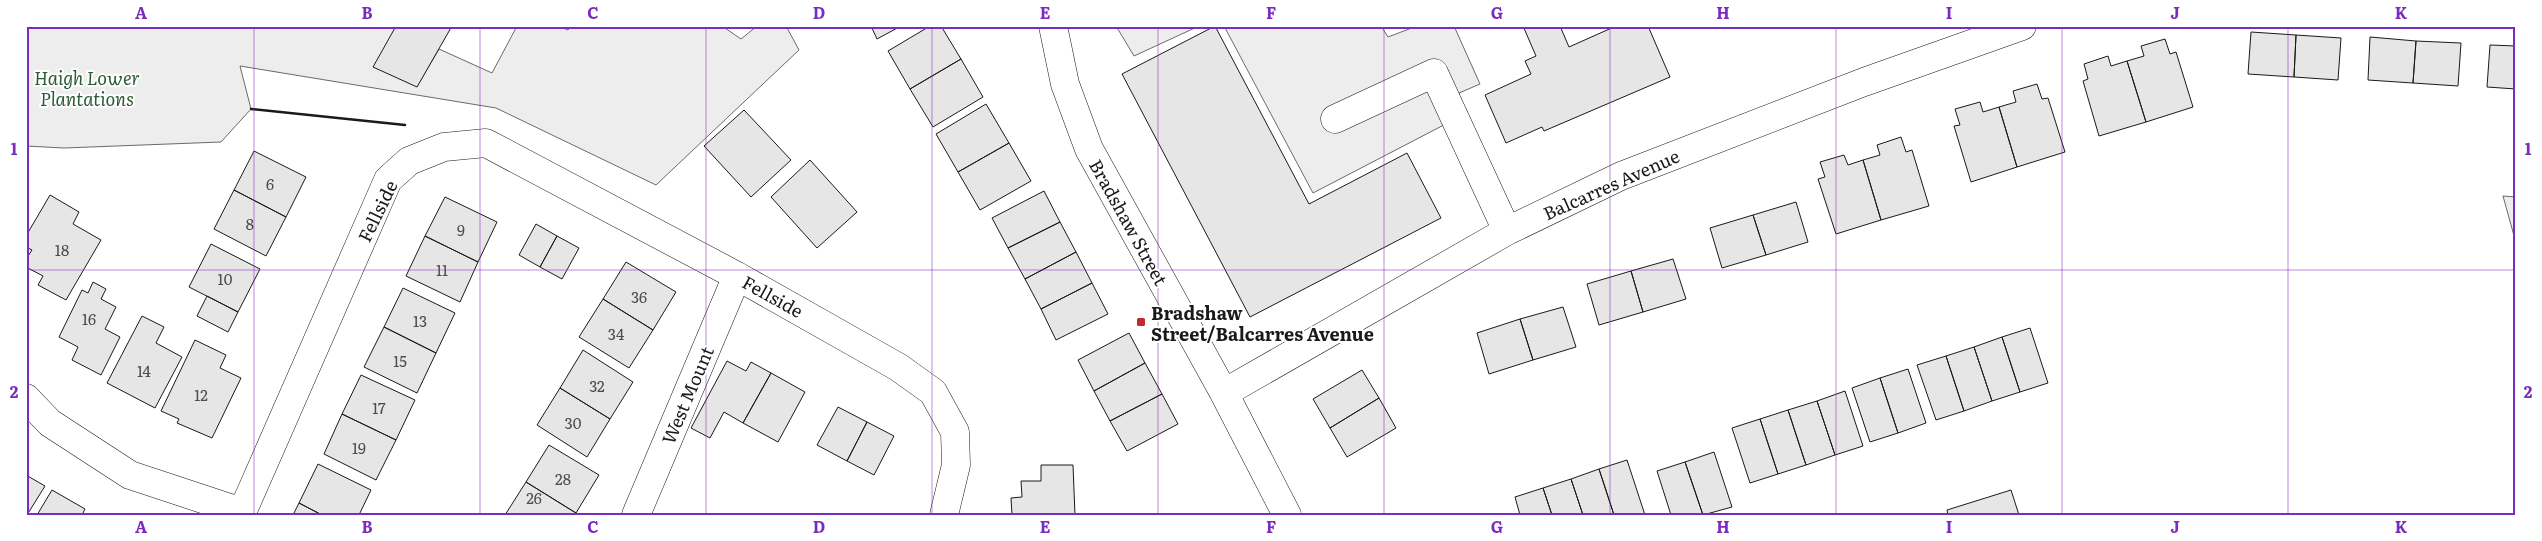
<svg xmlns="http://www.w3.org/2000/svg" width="2542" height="541" font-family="Literata,serif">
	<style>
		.built { fill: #ededed; stroke: #6a6a6a }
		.building { fill: #e6e6e6; stroke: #1a1a1a }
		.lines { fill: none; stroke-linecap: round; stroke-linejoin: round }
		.minor-casing { stroke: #1a1a1a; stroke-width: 29 }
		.minor { stroke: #fff; stroke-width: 28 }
		.wall { stroke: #1a1a1a; stroke-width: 2.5 }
		.grid { fill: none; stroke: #7b2cbf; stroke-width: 1; stroke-opacity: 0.55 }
		.poi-dot { fill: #c62828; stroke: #fff; stroke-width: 2 }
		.labels { text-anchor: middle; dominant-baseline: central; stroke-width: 4; stroke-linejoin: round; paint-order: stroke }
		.number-label { font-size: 15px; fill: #4d4d4d }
		.park-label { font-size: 18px; font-style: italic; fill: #2b5a34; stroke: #fff }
		.street-label { font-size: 18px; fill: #1a1a1a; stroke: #fff }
		.poi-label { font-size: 18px; font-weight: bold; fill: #1a1a1a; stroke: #fff; text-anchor: start }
		.neatline { fill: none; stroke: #7b2cbf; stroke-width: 2 }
		.grid-label { font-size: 16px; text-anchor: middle; font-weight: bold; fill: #7b2cbf }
	</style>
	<rect width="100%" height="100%" fill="#fff"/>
	<path class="built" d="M 26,26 L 396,26 L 417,86 L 439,49 L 492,73 L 517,26 L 558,26 L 568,30 L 571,26 L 722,26 L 741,39 L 757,26 L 786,26 L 799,50 L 656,185 L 496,108 L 240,66 L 251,109 L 221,142 L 64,148 L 26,146 Z
		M 1116,26 L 1199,26 L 1134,56 Z
		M 1224,26 L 1381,26 L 1388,37 L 1417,26 L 1454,26 L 1480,84 L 1459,93 L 1463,115 L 1313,193 Z
		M 2503,196 L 2516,197 L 2516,243 Z"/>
	<path class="building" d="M 396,26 L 452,26 L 417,87 L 373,67 Z
		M 871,26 L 901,26 L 877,39 Z
		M 930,26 L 941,26 L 961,59 L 910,89 L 888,51 Z
		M 1215,26 L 1309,204 L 1407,153 L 1441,218 L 1250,317 L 1122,74 Z
		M 1523,26 L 1560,26 L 1569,47 L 1616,26 L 1648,26 L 1670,77 L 1544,131 L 1542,127 L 1506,143 L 1485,95 L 1531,74 L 1525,61 L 1536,56 Z
		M 2251,32 L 2296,35 L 2294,77 L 2248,74 Z
		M 2296,35 L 2341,38 L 2338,80 L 2294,77 Z
		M 2370,37 L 2416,41 L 2413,83 L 2368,80 Z
		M 2165,39 L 2170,54 L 2176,52 L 2193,107 L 2146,122 L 2127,61 L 2144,56 L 2141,46 Z
		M 2416,41 L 2461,43 L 2458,86 L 2413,83 Z
		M 2490,45 L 2516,46 L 2516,89 L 2487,87 Z
		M 2108,56 L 2111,66 L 2127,61 L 2146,122 L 2099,136 L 2083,81 L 2088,79 L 2084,64 Z
		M 961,59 L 983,97 L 933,127 L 910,89 Z
		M 2037,84 L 2042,99 L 2048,98 L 2065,152 L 2017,167 L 1999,107 L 2016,102 L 2013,91 Z
		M 1980,102 L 1983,112 L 1999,107 L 2017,167 L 1971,182 L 1954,126 L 1960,125 L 1955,109 Z
		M 986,104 L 1009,143 L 958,172 L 936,134 Z
		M 744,110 L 791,160 L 751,197 L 704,146 Z
		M 1901,137 L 1906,152 L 1912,150 L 1929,206 L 1881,220 L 1863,160 L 1880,155 L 1877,145 Z
		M 1009,143 L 1031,181 L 980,210 L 958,172 Z
		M 254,151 L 306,177 L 286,217 L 234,190 Z
		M 1844,155 L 1848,165 L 1863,160 L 1881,220 L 1836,234 L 1818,179 L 1825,177 L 1820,162 Z
		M 810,160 L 857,212 L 817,248 L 771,197 Z
		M 234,190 L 286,217 L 266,256 L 214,229 Z
		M 1044,191 L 1060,222 L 1008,248 L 992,218 Z
		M 50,195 L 79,212 L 73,224 L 101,240 L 66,300 L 38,285 L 43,276 L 26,267 L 26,259 L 32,250 L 26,247 L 26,236 Z
		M 445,197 L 497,222 L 478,262 L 425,236 Z
		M 1796,202 L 1808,242 L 1766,255 L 1753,215 Z
		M 1753,215 L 1766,255 L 1722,268 L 1710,228 Z
		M 1060,222 L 1076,252 L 1025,279 L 1008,248 Z
		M 536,224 L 557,236 L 540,267 L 519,255 Z
		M 425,236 L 478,262 L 460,302 L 406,276 Z
		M 557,236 L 579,248 L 562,279 L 540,267 Z
		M 211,244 L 260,269 L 238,312 L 189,287 Z
		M 1076,252 L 1092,283 L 1041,309 L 1025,279 Z
		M 1673,259 L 1686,299 L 1643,312 L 1631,271 Z
		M 626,262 L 676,292 L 653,330 L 603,299 Z
		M 1631,271 L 1643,312 L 1599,325 L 1587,284 Z
		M 93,282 L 106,289 L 101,299 L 116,307 L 105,329 L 120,337 L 101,375 L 72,360 L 78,347 L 59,337 L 82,290 L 88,293 Z
		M 1092,283 L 1108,314 L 1056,340 L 1041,309 Z
		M 403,288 L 455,313 L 436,353 L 384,327 Z
		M 207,296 L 238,312 L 228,332 L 197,316 Z
		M 603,299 L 653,330 L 629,368 L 579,337 Z
		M 1563,307 L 1576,347 L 1533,360 L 1520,319 Z
		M 142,316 L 164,327 L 156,343 L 182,357 L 155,408 L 107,383 Z
		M 1520,319 L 1533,360 L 1489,374 L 1477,333 Z
		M 384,327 L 436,353 L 417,393 L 364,367 Z
		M 2030,328 L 2048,383 L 2020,392 L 2002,337 Z
		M 1129,333 L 1145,363 L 1094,391 L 1078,360 Z
		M 2002,337 L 2020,392 L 1992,401 L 1974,347 Z
		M 195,340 L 226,355 L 220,368 L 241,378 L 212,438 L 177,423 L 179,419 L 161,411 Z
		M 1974,347 L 1992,401 L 1964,411 L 1946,356 Z
		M 583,350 L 633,382 L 610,419 L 560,388 Z
		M 1946,356 L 1964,411 L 1936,420 L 1917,365 Z
		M 727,361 L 746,371 L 751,362 L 771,373 L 743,423 L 724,412 L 710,438 L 691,428 Z
		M 1145,363 L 1162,394 L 1110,421 L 1094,391 Z
		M 1908,369 L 1926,423 L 1898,433 L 1880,378 Z
		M 1362,370 L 1379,398 L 1330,428 L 1313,399 Z
		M 771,373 L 805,392 L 778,442 L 743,423 Z
		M 361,375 L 415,400 L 396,440 L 342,414 Z
		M 1880,378 L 1898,433 L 1870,442 L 1852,388 Z
		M 560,388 L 610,419 L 587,457 L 537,425 Z
		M 1845,391 L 1863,446 L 1835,455 L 1817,401 Z
		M 1162,394 L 1178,424 L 1127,451 L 1110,421 Z
		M 1379,398 L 1396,428 L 1347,457 L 1330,428 Z
		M 1817,401 L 1835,455 L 1806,465 L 1788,410 Z
		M 838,407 L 867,422 L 847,461 L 817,445 Z
		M 1788,410 L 1806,465 L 1778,474 L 1760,419 Z
		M 342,414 L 396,440 L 376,480 L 324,454 Z
		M 1760,419 L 1778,474 L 1750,483 L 1732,428 Z
		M 867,422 L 894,436 L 874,475 L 847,461 Z
		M 549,445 L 599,475 L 576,513 L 526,482 Z
		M 1714,452 L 1732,507 L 1703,515 L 1685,462 Z
		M 1627,460 L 1645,515 L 1614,515 L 1599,469 Z
		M 1685,462 L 1703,515 L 1671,515 L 1657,471 Z
		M 318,464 L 371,490 L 359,515 L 322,515 L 299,503 Z
		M 1041,465 L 1073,465 L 1075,515 L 1012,515 L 1011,498 L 1022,497 L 1021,481 L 1041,481 Z
		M 1599,469 L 1614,515 L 1583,515 L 1571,479 Z
		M 26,475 L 45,486 L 27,515 L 26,515 Z
		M 1571,479 L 1583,515 L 1552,515 L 1543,488 Z
		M 526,482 L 576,513 L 575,515 L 505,515 Z
		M 1543,488 L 1552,515 L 1520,515 L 1515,497 Z
		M 52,490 L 85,509 L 82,515 L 37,515 Z
		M 2011,490 L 2019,515 L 1948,515 L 1947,510 Z
		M 299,503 L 322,515 L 293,515 Z"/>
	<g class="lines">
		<defs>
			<path id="minor" d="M 1053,26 L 1065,84 L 1089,149 L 1224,393 L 1287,515
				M 1335,119 L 1434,73 L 1507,231
				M 1224,393 L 1507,231 L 1621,176 L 1864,82 L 2022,26
				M 26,398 L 50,423 L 130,475 L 242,512
				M 241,515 L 388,180 L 409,161 L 444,147 L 486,143 L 737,276 L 898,367 L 933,392 L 955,432 L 956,465 L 944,515
				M 636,515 L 737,276"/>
		</defs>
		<use href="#minor" class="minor-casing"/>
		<use href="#minor" class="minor"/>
		<path class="wall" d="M 251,109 L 405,125"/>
	</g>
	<path class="grid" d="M 254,26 L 254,515M 480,26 L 480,515M 706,26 L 706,515M 932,26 L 932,515M 1158,26 L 1158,515M 1384,26 L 1384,515M 1610,26 L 1610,515M 1836,26 L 1836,515M 2062,26 L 2062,515M 2288,26 L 2288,515M 26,270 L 2516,270"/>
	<rect class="poi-dot" x="1136" y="317" width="10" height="10" rx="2.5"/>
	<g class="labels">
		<g class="number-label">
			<text x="270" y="183">6</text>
			<text x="250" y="223">8</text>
			<text x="461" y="229">9</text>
			<text x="62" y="249">18</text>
			<text x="442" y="269">11</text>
			<text x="225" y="278">10</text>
			<text x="639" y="296">36</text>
			<text x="89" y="318">16</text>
			<text x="420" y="320">13</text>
			<text x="616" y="333">34</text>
			<text x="400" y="360">15</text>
			<text x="144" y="370">14</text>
			<text x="597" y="385">32</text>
			<text x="201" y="394">12</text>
			<text x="379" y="407">17</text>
			<text x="573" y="422">30</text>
			<text x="359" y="447">19</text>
			<text x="563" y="478">28</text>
			<text x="534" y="497">26</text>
		</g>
		<g class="park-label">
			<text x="87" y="77">Haigh Lower<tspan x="87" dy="21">Plantations</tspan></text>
		</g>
		<g class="street-label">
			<text transform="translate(1611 184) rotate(-24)">Balcarres Avenue</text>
			<text transform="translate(377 211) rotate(-64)">Fellside</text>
			<text transform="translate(1129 222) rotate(61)">Bradshaw Street</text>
			<text transform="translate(773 296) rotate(29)">Fellside</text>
			<text transform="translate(687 395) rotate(-67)">West Mount</text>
		</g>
		<g class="poi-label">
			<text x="1151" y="312">Bradshaw<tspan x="1151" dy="21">Street/Balcarres Avenue</tspan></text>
		</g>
	</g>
	<rect width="2542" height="541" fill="none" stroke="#ffffff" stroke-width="55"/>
	<rect x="28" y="28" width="2486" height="486" class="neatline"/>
	<g class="grid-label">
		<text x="141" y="19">A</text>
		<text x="367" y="19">B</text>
		<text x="593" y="19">C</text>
		<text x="819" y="19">D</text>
		<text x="1045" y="19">E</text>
		<text x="1271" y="19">F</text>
		<text x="1497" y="19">G</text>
		<text x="1723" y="19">H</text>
		<text x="1949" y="19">I</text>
		<text x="2175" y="19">J</text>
		<text x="2401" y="19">K</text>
		<text x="14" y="155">1</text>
		<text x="2528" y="155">1</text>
		<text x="14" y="398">2</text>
		<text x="2528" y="398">2</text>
		<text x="141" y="533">A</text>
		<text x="367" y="533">B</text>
		<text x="593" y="533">C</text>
		<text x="819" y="533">D</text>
		<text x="1045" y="533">E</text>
		<text x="1271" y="533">F</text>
		<text x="1497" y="533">G</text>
		<text x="1723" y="533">H</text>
		<text x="1949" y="533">I</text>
		<text x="2175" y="533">J</text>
		<text x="2401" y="533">K</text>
	</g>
</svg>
